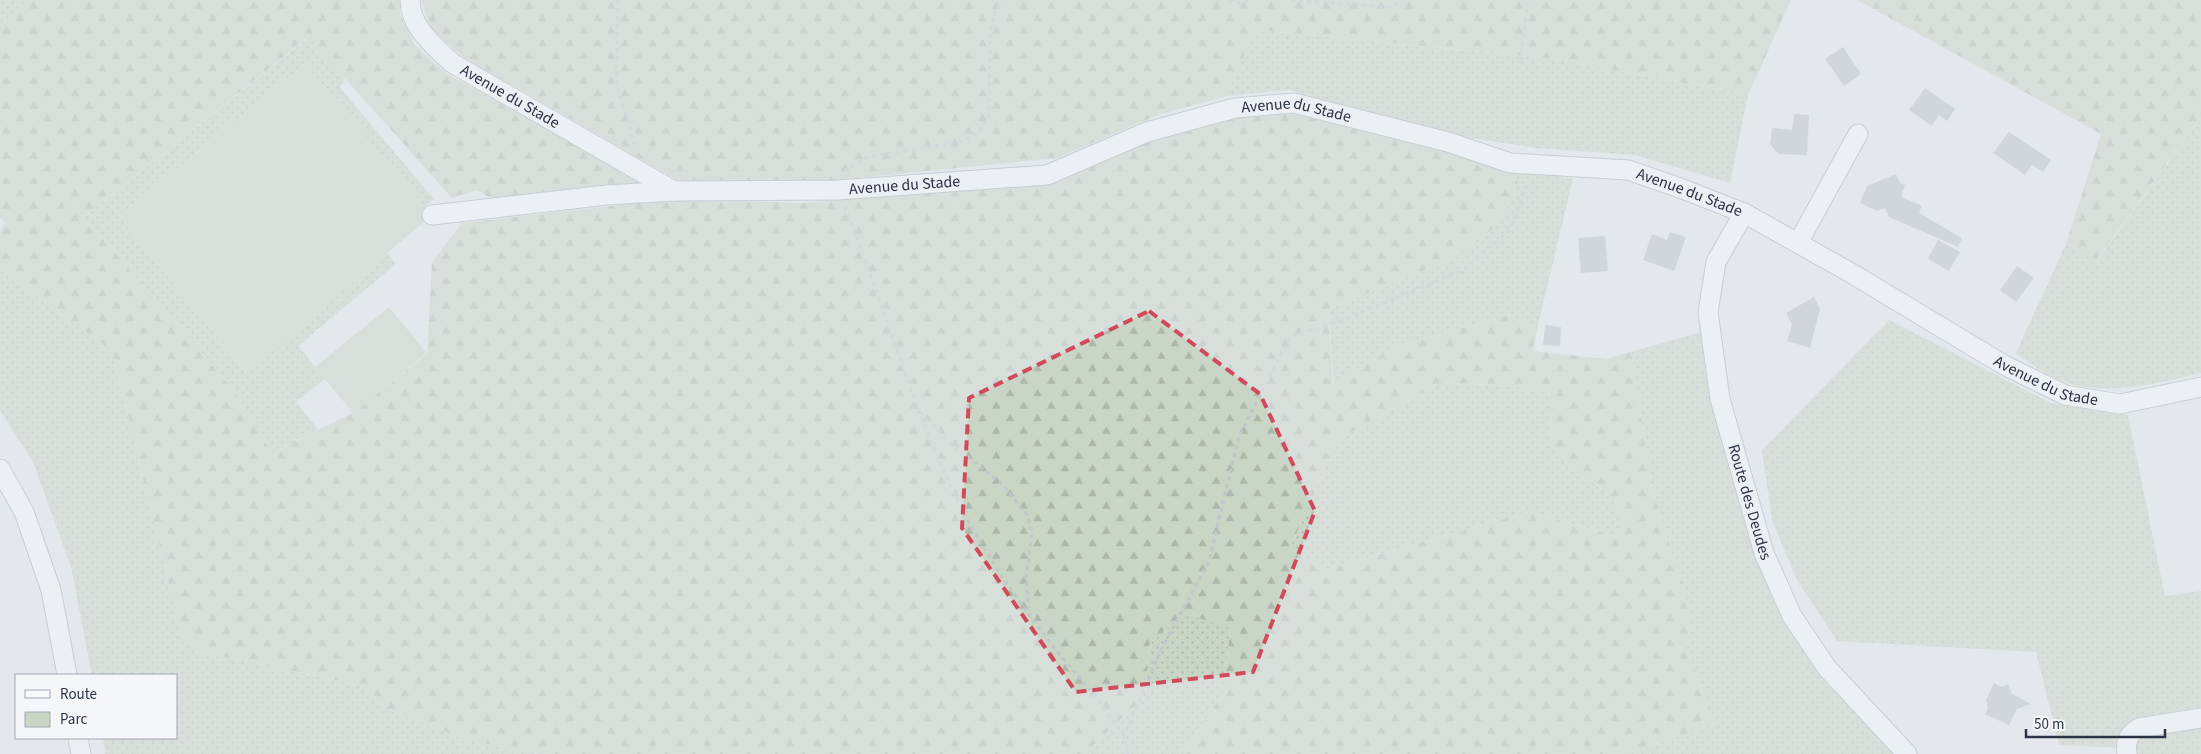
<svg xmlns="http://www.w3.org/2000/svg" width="2201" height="754" font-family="'Source Sans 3',sans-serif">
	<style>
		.grass { fill: url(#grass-dots) }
		.forest { fill: url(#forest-firs); fill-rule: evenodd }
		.park { fill: #c9d6c5 }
		.building { fill: #bbc0ca }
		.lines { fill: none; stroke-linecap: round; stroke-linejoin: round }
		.minor-casing { stroke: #a9aeb7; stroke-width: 21 }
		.path { stroke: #c2c5cb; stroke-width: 3; stroke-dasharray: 4 4; stroke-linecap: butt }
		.minor { stroke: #f7f8fa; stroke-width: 19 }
		.marked { fill: none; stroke: #d1495b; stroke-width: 4; stroke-dasharray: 10 6; stroke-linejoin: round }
		.labels { text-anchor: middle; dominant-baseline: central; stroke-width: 4; stroke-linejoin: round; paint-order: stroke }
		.street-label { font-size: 16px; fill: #2b3445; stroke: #f4f6f9 }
	</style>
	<defs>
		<pattern id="grass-dots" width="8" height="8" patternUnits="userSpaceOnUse" patternTransform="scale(1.25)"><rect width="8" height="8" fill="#c9d6c5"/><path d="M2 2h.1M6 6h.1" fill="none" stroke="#adb8ab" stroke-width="1.8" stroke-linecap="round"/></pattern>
		<pattern id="forest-firs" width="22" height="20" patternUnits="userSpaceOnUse" patternTransform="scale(1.25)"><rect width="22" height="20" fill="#c9d6c5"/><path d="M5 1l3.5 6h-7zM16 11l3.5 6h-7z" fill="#adb8ab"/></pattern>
	</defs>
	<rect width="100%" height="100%" fill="#e4e7ec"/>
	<path class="grass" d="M 0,0 L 30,0 L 0,25 Z
		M 1255,30 L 1553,59 L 1748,95 L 1730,183 L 1635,155 L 1535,148 L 1452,135 L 1289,90 L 1226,96 Z
		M 309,37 L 345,78 L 340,88 L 434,199 L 425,207 L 305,64 L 119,216 L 246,372 L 388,253 L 396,264 L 298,346 L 325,379 L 296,402 L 318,430 L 272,453 L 237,394 L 84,217 Z
		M 2201,117 L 2201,373 C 2154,384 2097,400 2051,376 C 2039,370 2027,361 2016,353 L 2066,244 L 2098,259 Z
		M 1507,167 L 1573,179 L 1537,329 L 1510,315 L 1396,346 L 1334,384 L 1328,309 L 1457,257 Z
		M 0,270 L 112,351 L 181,633 L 196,651 L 364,686 L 387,709 L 468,740 L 538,754 L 105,754 L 103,738 L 176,738 L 176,675 L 92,675 L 71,567 L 33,462 L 0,410 Z
		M 1889,320 L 2051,403 L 2128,415 L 2165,596 L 2201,591 L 2201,754 L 2124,754 L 2123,748 L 2059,745 L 2036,652 L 1837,641 L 1797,580 L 1772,520 L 1762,450 Z
		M 1701,332 L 1713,412 L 1758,564 L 1789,629 L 1824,681 L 1894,754 L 1626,754 L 1716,724 L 1686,648 L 1691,615 L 1652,489 L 1631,352 Z
		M 1441,382 L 1548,389 L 1552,446 L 1615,501 L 1623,538 L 1529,512 L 1325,570 L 1290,548 L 1338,440 Z
		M 1183,613 L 1230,627 L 1224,691 L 1184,754 L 1084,754 L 1145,696 L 1149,645 Z"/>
	<path class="forest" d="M 30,0 L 400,0 L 400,14 L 415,45 L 447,74 L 653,186 L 491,198 L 477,190 L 452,198 L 308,37 L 84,217 L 237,394 L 272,453 L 353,413 L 427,354 L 432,262 L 462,223 L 672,199 L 801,203 L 960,190 L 1237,115 L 1295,113 L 1507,167 L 1518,182 L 1501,222 L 1457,257 L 1328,309 L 1333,384 L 1396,346 L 1510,315 L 1537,329 L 1533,351 L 1606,359 L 1631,352 L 1652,489 L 1692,615 L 1686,648 L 1717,724 L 1626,754 L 1184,754 L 1224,691 L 1230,628 L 1183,613 L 1149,645 L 1145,696 L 1084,754 L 538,754 L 468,740 L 387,709 L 364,686 L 196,651 L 181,633 L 112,351 L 0,270 L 0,231 L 5,222 L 0,218 L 0,25 ZM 1441,382 L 1548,389 L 1552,446 L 1615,501 L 1622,538 L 1529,512 L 1325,570 L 1290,548 L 1338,440 Z
		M 421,0 L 1791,0 L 1748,95 L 1553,59 L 1256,30 L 1226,96 L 1158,115 L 1057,158 L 808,183 L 677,180 L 463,57 L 431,29 Z
		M 1857,0 L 2201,0 L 2201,117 L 2097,259 L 2066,244 L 2101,134 Z"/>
	<path class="park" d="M 305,64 L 432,215 L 247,373 L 119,216 Z
		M 389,307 L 427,353 L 353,413 L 315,367 Z"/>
	<path class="building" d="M 1843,47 L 1861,74 L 1844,86 L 1825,59 Z
		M 1925,88 L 1955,109 L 1947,121 L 1939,115 L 1932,126 L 1909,110 Z
		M 1794,114 L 1809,115 L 1807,155 L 1778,154 L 1770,144 L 1772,128 L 1792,130 Z
		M 2009,132 L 2051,160 L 2043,172 L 2032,165 L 2025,175 L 1993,153 Z
		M 1896,174 L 1900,183 L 1905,185 L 1901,197 L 1922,206 L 1919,213 L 1962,238 L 1958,247 L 1889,217 L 1885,208 L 1877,211 L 1860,203 L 1867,186 Z
		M 1670,232 L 1686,237 L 1674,271 L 1643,260 L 1652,234 L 1667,240 Z
		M 1605,236 L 1608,271 L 1581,273 L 1578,238 Z
		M 1938,240 L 1960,252 L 1949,271 L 1928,259 Z
		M 2017,266 L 2034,278 L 2016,302 L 2000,290 Z
		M 1814,297 L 1820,309 L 1810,348 L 1787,341 L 1792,324 L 1786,313 Z
		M 1545,325 L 1561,327 L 1560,346 L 1543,345 Z
		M 1994,683 L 2002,687 L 2008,684 L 2012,694 L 2031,704 L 2017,709 L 2009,725 L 1985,714 L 1988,708 L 1986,700 Z"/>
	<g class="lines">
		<defs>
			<g id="minor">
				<path id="s1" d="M 410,0 C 410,27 434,46 452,63 L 674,191 L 838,190 L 1047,175 L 1147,132 L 1235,108 L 1294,103 L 1448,142 L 1510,163 L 1628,170 L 1680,188 L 1744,213 L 1851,273 L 2004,365 L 2065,395 L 2120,404 L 2201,387"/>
				<path id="s2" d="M 1744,213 L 1716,262 L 1708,312 L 1720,399 L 1764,553 L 1792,616 L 1827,668 L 1907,754"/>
				<path d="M 432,215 L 607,195 L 674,191"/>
				<path d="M 1798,243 L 1858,134"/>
				<path d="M 0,469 L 24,512 L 51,590 L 67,675"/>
				<path d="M 78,738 L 81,754"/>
				<path d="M 2127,754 C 2125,742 2128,734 2139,728 L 2201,718"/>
			</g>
		</defs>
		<use href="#minor" class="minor-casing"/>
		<path class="path" d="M 618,0 L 616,83 L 636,148
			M 1229,0 L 1239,3 L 1251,0
			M 1291,0 L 1392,7 L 1401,0
			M 1520,61 L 1528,0
			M 844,171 L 867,157 L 964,141 L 979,132 L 989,117 L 990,33 L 996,8 L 1004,0
			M 845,207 C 886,307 913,416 964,513 C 991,564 1025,611 1061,656 C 1084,684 1104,705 1124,736
			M 921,413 L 951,444 L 1003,485 L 1027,515 L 1032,534 L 1026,575 L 1029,612
			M 1128,754 L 1124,736 L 1162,648 L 1209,561 L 1239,436 L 1290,337 L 1345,319 L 1463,270 L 1510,230 L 1527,182"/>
		<use href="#minor" class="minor"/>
	</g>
	<path d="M0 0H2201V754H0ZM 1149,311 L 1260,394 L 1315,511 L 1253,672 L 1076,692 L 962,528 L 969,398 Z" fill="#e4e7ec" fill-opacity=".55" fill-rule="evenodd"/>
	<path class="marked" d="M 1149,311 L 1260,394 L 1315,511 L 1253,672 L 1076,692 L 962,528 L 969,398 Z"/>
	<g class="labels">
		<g class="street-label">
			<text stroke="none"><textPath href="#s1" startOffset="145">Avenue du Stade</textPath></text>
			<text stroke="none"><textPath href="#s1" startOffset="970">Avenue du Stade</textPath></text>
			<text stroke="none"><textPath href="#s1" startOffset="565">Avenue du Stade</textPath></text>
			<text stroke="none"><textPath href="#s1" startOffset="1375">Avenue du Stade</textPath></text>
			<text stroke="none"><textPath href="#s1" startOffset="1780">Avenue du Stade</textPath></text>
			<text stroke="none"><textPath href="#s2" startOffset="302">Route des Deudes</textPath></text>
		</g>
	</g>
	<rect x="15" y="674" width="162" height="65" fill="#f4f6f9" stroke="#a4a8b1"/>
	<rect x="25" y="690" width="25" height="8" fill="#f7f8fa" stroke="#a4a8b1"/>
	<text x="60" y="699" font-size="15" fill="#2b3445">Route</text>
	<rect x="25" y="712" width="25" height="15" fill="#c9d6c5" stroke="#a4a8b1"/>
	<text x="60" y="724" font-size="15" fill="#2b3445">Parc</text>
	<path d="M2026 729v8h139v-8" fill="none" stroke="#2b3445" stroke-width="2.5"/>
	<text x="2034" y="729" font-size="15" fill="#2b3445" stroke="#f4f6f9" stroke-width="4" paint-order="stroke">50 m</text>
</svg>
